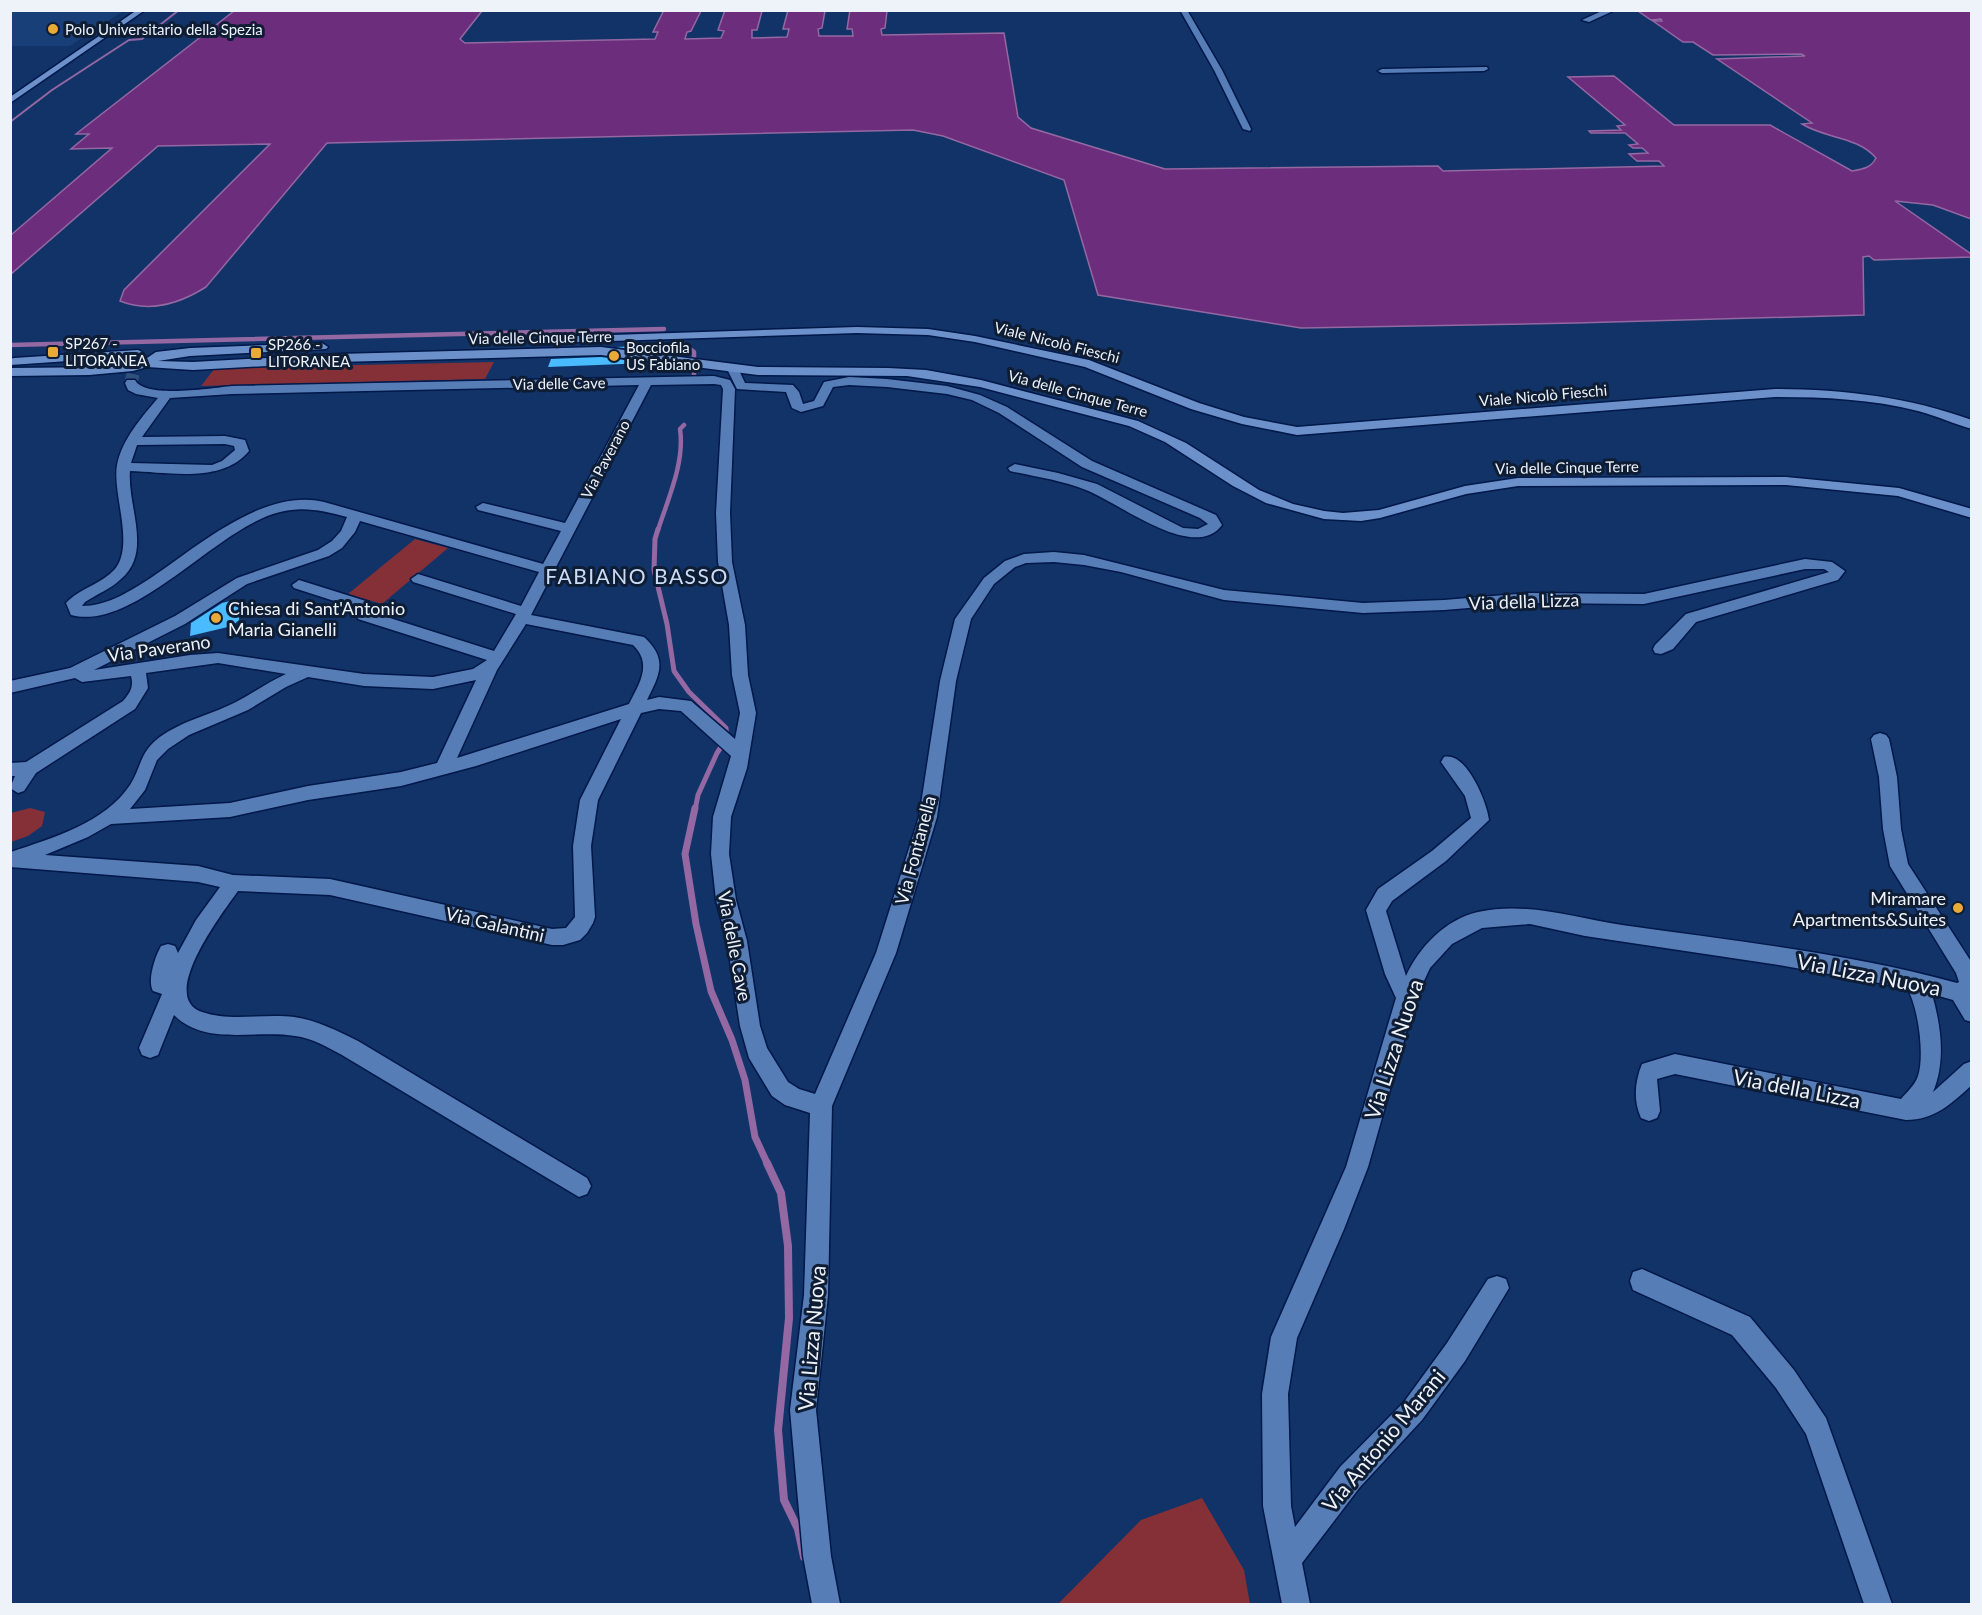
<svg xmlns="http://www.w3.org/2000/svg" width="1982" height="1615" font-family="Lato,sans-serif">
	<style>
		.built { fill: #183f78 }
		.green { fill: #853037 }
		.water { fill: #6d2d7d; stroke: #9468a2; stroke-width: 1.5 }
		.lines { fill: none; stroke-linecap: round; stroke-linejoin: round }
		.stream-far4 { stroke: #9468a2; stroke-width: 2 }
		.stream-far3 { stroke: #9468a2; stroke-width: 4.5 }
		.stream-far2 { stroke: #9468a2; stroke-width: 5 }
		.stream-far1 { stroke: #9468a2; stroke-width: 7 }
		.stream { stroke: #9468a2; stroke-width: 8 }
		.building { fill: #49bbfe }
		.minor-tunnel { stroke: #32507d; stroke-width: 13; stroke-dasharray: 13 6; stroke-linecap: butt }
		.minor-casing { stroke: #00184a; stroke-width: 3 }
		.major-casing { stroke: #00184a; stroke-width: 3 }
		.minor { fill: #577db7; fill-rule: evenodd }
		.major { fill: #6c91ca; fill-rule: evenodd }
		.poi-dot { fill: #e9ab38; stroke: #0e1d34; stroke-width: 2 }
		.labels { text-anchor: middle; dominant-baseline: central; stroke-width: 6; stroke-linejoin: round; paint-order: stroke }
		.far-poi-label { font-size: 15px; fill: #eef2f9; stroke: #0e1d34; text-anchor: start }
		.far-street-label { font-size: 15px; fill: #eef2f9; stroke: #0e1d34 }
		.street-label { font-size: 18px; fill: #eef2f9; stroke: #0e1d34 }
		.poi-label { font-size: 18px; fill: #eef2f9; stroke: #0e1d34; text-anchor: start }
		.quarter-label { font-size: 21px; letter-spacing: 1.5px; fill: #cbdcf6; stroke: #0e1d34 }
		.near-street-label { font-size: 21px; fill: #eef2f9; stroke: #0e1d34 }
	</style>
	<rect width="100%" height="100%" fill="#113367"/>
	<path class="built" d="M 10,11 L 11,10 L 123,11 L 70,46 L 11,46 Z"/>
	<path class="green" d="M 494,362 L 485,379 L 201,386 L 215,368 Z
		M 415,539 L 448,548 L 382,604 L 348,594 Z
		M 30,808 L 45,812 L 42,826 L 28,836 L 11,842 L 11,813 Z
		M 1202,1498 L 1244,1570 L 1250,1604 L 1058,1604 L 1141,1520 Z"/>
	<path class="water" d="M 664,10 L 701,11 L 691,31 L 687,32 L 685,39 L 721,38 L 724,31 L 718,30 L 725,10 L 762,11 L 757,30 L 752,30 L 752,38 L 787,37 L 789,29 L 783,29 L 788,10 L 825,11 L 822,28 L 818,29 L 819,36 L 853,36 L 852,29 L 847,29 L 850,10 L 887,11 L 885,28 L 881,29 L 882,35 L 1004,33 L 1018,117 L 1031,128 L 1165,169 L 1438,166 L 1443,171 L 1664,166 L 1659,161 L 1637,161 L 1629,154 L 1648,153 L 1642,148 L 1633,148 L 1629,145 L 1638,144 L 1625,133 L 1591,133 L 1589,131 L 1621,130 L 1617,126 L 1625,125 L 1568,77 L 1614,76 L 1674,125 L 1770,125 L 1852,171 C 1863,169 1871,168 1876,158 C 1857,136 1826,139 1802,124 L 1812,123 L 1717,59 L 1805,56 L 1801,54 L 1713,55 L 1693,42 L 1683,42 L 1653,21 L 1662,21 L 1661,19 L 1651,20 L 1638,11 L 1971,11 L 1971,219 L 1933,205 L 1895,201 L 1971,254 L 1971,257 L 1874,260 L 1869,256 L 1863,257 L 1864,315 L 1576,323 L 1301,328 L 1098,295 L 1064,180 L 943,136 L 913,130 L 327,143 L 206,287 C 179,304 150,313 120,301 L 124,290 L 270,144 L 158,146 L 11,274 L 11,235 L 112,148 L 71,149 L 89,134 L 76,134 L 234,11 L 482,11 L 460,39 L 465,43 L 655,39 L 658,32 L 653,32 Z"/>
	<g class="lines">
		<path class="stream-far4" d="M 10,122 L 52,90 L 129,40 L 142,39 L 179,10"/>
		<path class="stream-far3" d="M 681,342 L 694,352 L 694,375
			M 10,345 L 664,329
			M 658,530 C 668,499 685,462 680,429 L 684,425"/>
		<path class="stream-far2" d="M 658,529 L 655,539 L 654,570 L 667,624 L 674,671 L 689,692 L 726,728 L 727,738 L 717,753 L 698,795 L 695,810"/>
		<path class="stream-far1" d="M 695,808 L 685,854 L 696,924 L 711,991 L 732,1040 L 745,1080 L 755,1137 L 768,1165"/>
		<path class="stream" d="M 767,1163 L 781,1193 L 788,1246 L 789,1318 L 778,1430 L 784,1500 L 798,1529 L 804,1557"/>
	</g>
	<path class="building" d="M 665,345 L 663,353 L 616,347 Z
		M 601,357 L 647,363 L 548,367 L 551,359 Z
		M 230,601 L 240,604 L 239,620 L 232,626 L 190,636 L 191,623 L 222,603 Z"/>
	<g class="lines">
		<path class="minor-tunnel" d="M 131,383 L 133,374"/>
		<defs>
			<path id="minor" d="M 1180,10 L 1187,10 L 1222,70 L 1251,129 L 1250,131 L 1243,129 L 1214,70 Z
				M 1604,10 L 1613,11 L 1589,22 L 1582,20 Z
				M 1487,67 L 1488,69 L 1484,71 L 1382,73 L 1378,71 L 1382,69 Z
				M 733,365 L 737,366 L 745,383 L 793,385 L 799,392 L 803,404 L 814,401 L 824,382 L 849,377 L 887,379 L 947,386 L 980,395 L 1007,407 L 1092,461 L 1216,515 L 1222,525 C 1194,563 1118,502 1086,490 C 1061,480 1036,477 1010,471 L 1008,468 L 1015,464 L 1058,473 L 1097,484 L 1183,528 L 1198,529 L 1208,524 L 1200,518 L 1082,467 L 999,413 L 972,400 L 947,394 L 887,387 L 849,385 L 833,387 L 823,406 L 801,412 L 792,408 L 786,392 L 737,389 L 727,369 Z
				M 714,376 L 730,380 L 735,389 L 730,513 L 732,562 L 745,625 L 748,675 L 756,713 L 747,768 L 731,817 L 729,854 L 736,900 L 747,941 L 760,1026 L 767,1048 L 788,1082 L 799,1089 L 815,1094 L 876,953 L 919,817 L 940,681 L 955,619 L 984,578 L 1005,561 L 1024,554 L 1054,552 L 1084,555 L 1224,590 L 1363,603 L 1444,600 L 1528,593 L 1644,594 L 1805,559 L 1832,562 L 1845,571 L 1838,580 L 1696,622 L 1673,649 L 1661,654 L 1655,653 L 1653,649 L 1655,645 L 1686,614 L 1829,572 L 1824,569 L 1805,569 L 1644,604 L 1528,603 L 1444,610 L 1363,613 L 1224,600 L 1121,572 L 1084,565 L 1054,562 L 1026,563 L 1015,567 L 994,584 L 971,619 L 956,681 L 937,817 L 896,953 L 832,1106 L 828,1295 L 816,1410 L 831,1556 L 840,1604 L 812,1604 L 803,1556 L 790,1410 L 804,1295 L 810,1113 L 785,1105 L 772,1096 L 749,1058 L 740,1026 L 727,941 L 716,900 L 711,854 L 713,817 L 731,756 L 681,711 L 659,709 L 641,713 L 598,800 L 591,846 L 595,917 L 593,923 L 587,933 L 580,940 L 563,945 L 552,945 L 330,895 L 238,891 C 224,911 157,997 202,1012 C 231,1022 264,1013 294,1017 C 316,1020 338,1031 358,1041 L 587,1178 L 591,1186 L 587,1194 L 579,1197 L 342,1055 C 327,1047 312,1038 295,1036 C 256,1029 206,1047 174,1015 L 158,1055 L 150,1058 L 142,1055 L 139,1048 L 162,994 L 153,991 C 147,980 155,957 161,946 L 168,944 L 175,946 L 178,953 L 196,920 L 220,887 L 198,882 L 10,867 L 11,852 C 52,838 105,823 130,785 C 140,770 140,754 155,741 C 177,722 208,716 234,703 C 252,694 268,682 286,674 L 218,663 L 146,673 L 148,688 L 135,709 L 36,773 L 24,791 L 18,793 L 10,788 L 15,776 L 10,776 L 10,763 L 26,762 L 123,701 C 130,693 134,687 131,676 L 82,682 L 75,678 L 10,693 L 10,681 L 70,668 L 175,616 L 237,578 L 318,550 L 332,541 L 341,531 L 347,517 C 324,511 304,506 280,512 C 217,527 135,632 71,615 L 66,603 L 69,600 C 82,588 103,583 115,569 C 135,544 112,494 117,465 C 122,439 142,417 158,398 L 136,394 L 128,390 L 125,383 L 127,380 L 135,380 C 145,399 212,388 232,386 ZM 714,384 L 721,385 L 723,389 L 716,513 L 718,562 L 729,625 L 732,675 L 740,713 L 735,739 L 691,701 L 659,697 L 647,700 C 660,674 668,659 644,637 L 531,615 L 651,385 ZM 639,385 L 565,523 L 483,503 L 476,507 L 478,510 L 561,531 L 543,564 L 324,502 C 262,487 194,550 146,581 C 127,593 106,606 82,606 L 85,602 C 97,594 111,589 121,579 C 153,552 127,506 130,471 C 168,472 222,484 249,451 L 245,440 L 225,436 L 142,437 L 170,398 L 232,394 ZM 225,444 L 234,446 L 235,450 L 222,461 L 212,465 L 131,463 L 137,445 ZM 360,521 L 539,572 L 521,606 L 418,574 L 411,579 L 413,582 L 516,614 L 494,651 L 371,612 L 369,602 L 299,580 L 292,585 L 294,588 L 356,608 L 358,619 L 487,660 L 473,669 L 433,677 L 364,674 L 218,653 L 190,655 L 94,670 L 185,624 L 247,584 L 329,556 L 342,548 L 355,532 ZM 526,624 L 633,645 C 653,664 639,684 629,704 L 457,758 L 497,670 ZM 308,677 L 364,686 L 433,689 L 476,680 L 437,763 L 401,772 L 308,786 L 230,803 L 130,809 L 145,790 L 157,760 L 168,749 L 189,735 L 248,710 L 286,687 ZM 621,719 L 580,800 L 573,846 L 575,917 L 566,928 L 552,929 L 330,879 L 233,875 L 198,866 L 45,855 L 88,837 L 111,824 L 230,817 L 308,800 L 401,786 L 476,766 Z
				M 1880,733 L 1886,735 L 1889,739 L 1897,777 L 1901,829 L 1908,864 L 1972,963 L 1972,1022 L 1965,1020 L 1953,1000 L 1932,994 C 1941,1026 1946,1061 1933,1092 L 1964,1064 L 1972,1061 L 1972,1085 C 1951,1104 1934,1120 1906,1120 L 1675,1074 L 1657,1079 L 1660,1111 L 1657,1118 L 1649,1121 L 1641,1118 C 1633,1100 1635,1081 1642,1064 L 1675,1054 L 1901,1099 C 1907,1092 1915,1085 1918,1076 C 1925,1055 1918,1006 1907,988 L 1779,965 L 1585,936 L 1530,924 L 1482,928 L 1452,944 L 1430,968 L 1416,998 L 1368,1167 L 1344,1229 L 1297,1338 L 1288,1394 L 1291,1506 L 1295,1527 L 1340,1467 L 1404,1402 L 1447,1343 L 1488,1279 L 1497,1276 L 1506,1279 L 1509,1288 L 1465,1361 L 1422,1420 L 1360,1487 L 1302,1563 L 1310,1604 L 1282,1604 L 1263,1506 L 1262,1394 L 1271,1337 L 1346,1167 L 1396,998 L 1385,974 L 1366,910 L 1378,889 L 1432,851 L 1471,818 L 1465,796 L 1441,762 L 1444,757 C 1466,751 1487,802 1489,820 L 1446,861 L 1392,901 L 1386,911 L 1406,976 C 1419,947 1446,919 1478,912 C 1526,901 1575,918 1622,925 C 1734,941 1848,953 1957,983 L 1959,982 L 1956,973 L 1890,866 L 1883,829 L 1879,777 L 1871,739 L 1874,735 Z
				M 1642,1269 L 1750,1317 L 1794,1370 L 1826,1418 L 1892,1604 L 1864,1604 L 1806,1434 L 1776,1388 L 1732,1335 L 1633,1290 L 1630,1281 L 1633,1272 Z"/>
			<path id="major" d="M 137,10 L 145,10 L 10,103 L 10,97 Z
				M 857,327 L 928,329 L 975,336 L 1089,360 L 1199,403 L 1244,417 L 1297,427 L 1775,389 C 1843,389 1908,397 1972,420 L 1972,429 C 1954,424 1937,416 1918,411 C 1871,399 1823,397 1775,397 L 1297,435 L 1242,424 L 1191,409 L 1085,367 L 975,342 L 928,335 L 857,333 L 551,343 L 545,340 L 551,337 Z
				M 322,343 L 328,347 L 326,349 L 190,356 L 158,361 L 193,362 L 338,354 L 601,347 L 758,367 L 888,368 L 926,370 L 981,380 L 1138,421 L 1186,443 L 1259,490 L 1293,504 L 1324,511 L 1343,513 L 1379,510 L 1465,486 L 1518,478 L 1786,477 L 1899,488 L 1972,509 L 1972,518 L 1898,496 L 1786,485 L 1518,486 L 1466,494 L 1380,518 L 1361,521 L 1324,519 L 1266,503 L 1233,486 L 1165,442 L 1129,426 L 980,387 L 907,376 L 758,375 L 601,355 L 338,362 L 193,370 L 147,367 L 133,371 L 89,375 L 10,376 L 10,368 L 113,367 L 144,360 L 156,352 L 190,348 Z
				M 138,350 L 142,352 L 142,356 L 10,365 L 10,359 L 14,358 Z"/>
		</defs>
		<use href="#minor" class="minor-casing"/>
		<use href="#major" class="major-casing"/>
		<use href="#minor" class="minor"/>
		<use href="#major" class="major"/>
	</g>
	<g class="poi-dot">
		<circle cx="53" cy="29" r="6"/>
		<rect x="47" y="346" width="12" height="12" rx="3"/>
		<rect x="250" y="347" width="12" height="12" rx="3"/>
		<circle cx="614" cy="356" r="6"/>
		<circle cx="216" cy="618" r="6"/>
		<circle cx="1958" cy="908" r="6"/>
	</g>
	<g class="labels">
		<g class="far-poi-label">
			<text x="65" y="29">Polo Universitario della Spezia</text>
			<text x="65" y="343">SP267 -<tspan x="65" dy="17">LITORANEA</tspan></text>
			<text x="268" y="344">SP266 -<tspan x="268" dy="17">LITORANEA</tspan></text>
			<text x="626" y="347">Bocciofila<tspan x="626" dy="17">US Fabiano</tspan></text>
		</g>
		<g class="far-street-label">
			<text transform="translate(540 337) rotate(-1)">Via delle Cinque Terre</text>
			<text transform="translate(1057 342) rotate(14)">Viale Nicolò Fieschi</text>
			<text transform="translate(559 383) rotate(-1)">Via delle Cave</text>
			<text transform="translate(1078 393) rotate(15)">Via delle Cinque Terre</text>
			<text transform="translate(1543 395) rotate(-5)">Viale Nicolò Fieschi</text>
			<text transform="translate(605 459) rotate(-62)">Via Paverano</text>
			<text transform="translate(1567 467) rotate(-1)">Via delle Cinque Terre</text>
		</g>
		<g class="street-label">
			<text transform="translate(1524 601) rotate(-2)">Via della Lizza</text>
			<text transform="translate(159 648) rotate(-8)">Via Paverano</text>
			<text transform="translate(915 850) rotate(-75)">Via Fontanella</text>
			<text transform="translate(495 924) rotate(13)">Via Galantini</text>
			<text transform="translate(735 946) rotate(79)">Via delle Cave</text>
		</g>
		<g class="poi-label">
			<text x="228" y="608">Chiesa di Sant'Antonio<tspan x="228" dy="21">Maria Gianelli</tspan></text>
			<text x="1946" y="898" text-anchor="end">Miramare<tspan x="1946" dy="21">Apartments&amp;Suites</tspan></text>
		</g>
		<g class="quarter-label">
			<text x="637" y="575">FABIANO BASSO</text>
		</g>
		<g class="near-street-label">
			<text transform="translate(1869 974) rotate(11)">Via Lizza Nuova</text>
			<text transform="translate(1393 1049) rotate(-72)">Via Lizza Nuova</text>
			<text transform="translate(1797 1088) rotate(11)">Via della Lizza</text>
			<text transform="translate(811 1338) rotate(-85)">Via Lizza Nuova</text>
			<text transform="translate(1383 1440) rotate(-50)">Via Antonio Marani</text>
		</g>
	</g>
	<rect width="1982" height="1615" fill="none" stroke="#eef2f9" stroke-width="24"/>
</svg>
